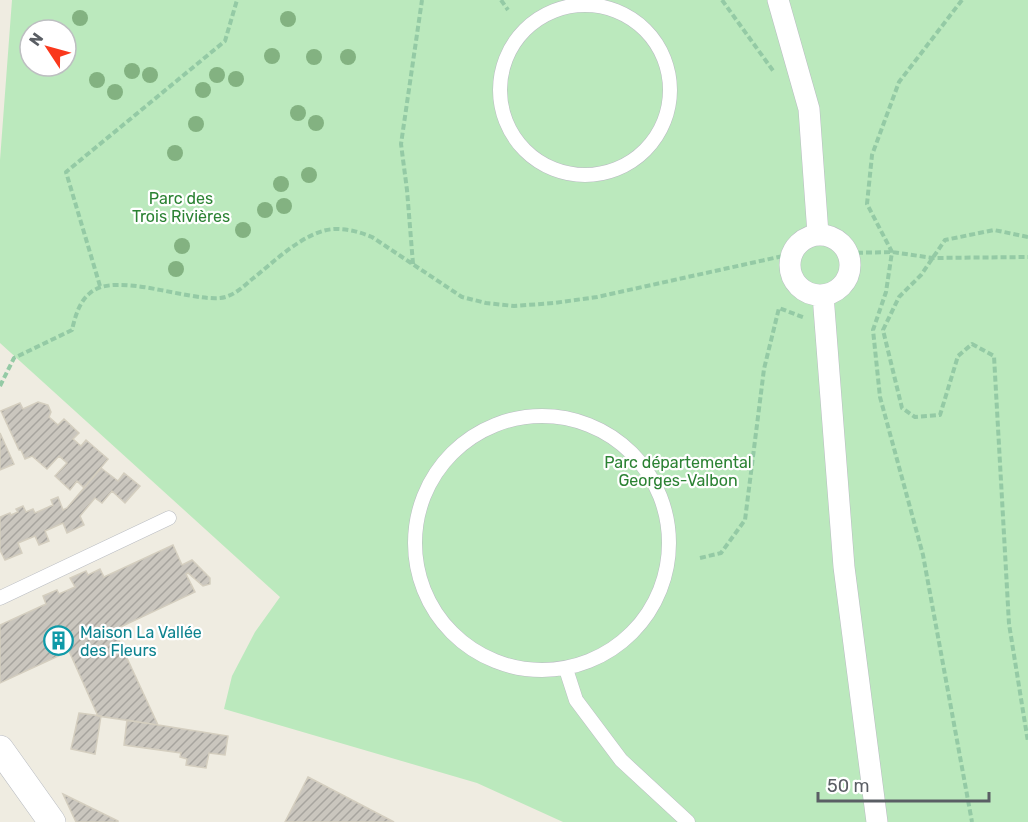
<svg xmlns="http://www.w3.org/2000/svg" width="1028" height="822" font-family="Rubik,sans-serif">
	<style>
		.park { fill: #bbe9bd; fill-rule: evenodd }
		.building { fill: url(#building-hatch); stroke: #d4cebf; stroke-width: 1.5 }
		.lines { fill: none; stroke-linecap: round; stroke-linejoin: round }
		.service-casing { stroke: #b9bcc2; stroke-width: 15 }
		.pedestrian-casing { stroke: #b9bcc2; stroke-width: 22 }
		.minor-casing { stroke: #b9bcc2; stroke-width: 28 }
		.path { stroke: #94caa5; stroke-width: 4; stroke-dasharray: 6 3; stroke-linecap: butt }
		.service { stroke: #fff; stroke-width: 14 }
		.pedestrian { stroke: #fff; stroke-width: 21 }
		.minor { stroke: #fff; stroke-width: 27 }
		.tree { fill: #83b281 }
		.labels { text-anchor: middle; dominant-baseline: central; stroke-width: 4.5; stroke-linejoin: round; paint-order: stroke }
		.park-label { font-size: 16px; fill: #2b8233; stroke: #fff }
		.culture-label { font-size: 16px; fill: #0d838f; stroke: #fff; text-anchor: start }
	</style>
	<defs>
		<pattern id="building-hatch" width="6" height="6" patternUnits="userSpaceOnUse" patternTransform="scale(1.5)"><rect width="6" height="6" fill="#cac6be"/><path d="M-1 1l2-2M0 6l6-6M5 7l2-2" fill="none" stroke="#a7a49e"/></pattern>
	</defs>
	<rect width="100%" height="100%" fill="#efece1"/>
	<path class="park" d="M 12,0 L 1028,0 L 1028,822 L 563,822 L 477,783 L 224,709 L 232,676 L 255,632 L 280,597 L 0,343 L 0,160 ZM 30,30 L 66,30 L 66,66 L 30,66 Z"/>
	<path class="building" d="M 38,402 L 48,405 L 51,412 L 49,417 L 58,425 L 64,419 L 79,433 L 73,439 L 81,446 L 86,440 L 108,459 L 84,488 L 77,481 L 70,490 L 55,476 L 67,463 L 59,456 L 47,469 L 32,456 L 25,459 L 21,450 L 19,450 L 1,411 L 20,403 L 23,409 Z
		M 0,433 L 14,464 L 0,470 Z
		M 101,468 L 118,481 L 124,473 L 140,486 L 125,503 L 112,491 L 102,503 L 95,498 L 80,516 L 84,525 L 67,533 L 63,523 L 45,531 L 49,541 L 39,545 L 35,536 L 18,543 L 22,553 L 5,560 L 0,550 L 0,517 L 10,513 L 11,515 L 18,512 L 16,509 L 23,506 L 26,512 L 33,509 L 35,513 L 53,505 L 51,500 L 58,497 L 63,510 L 67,508 Z
		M 173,545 L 182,565 L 192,560 L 210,578 L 210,584 L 203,586 L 188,573 L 186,574 L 195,592 L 114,630 L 158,725 L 98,716 L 69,651 L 0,683 L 0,625 L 46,604 L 43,596 L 57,590 L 59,594 L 75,587 L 70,578 L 86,571 L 88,575 L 100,569 L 104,577 Z
		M 79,713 L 101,716 L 95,754 L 71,749 Z
		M 127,720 L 228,736 L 225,755 L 209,753 L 206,768 L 186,765 L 187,759 L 180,757 L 181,753 L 124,745 Z
		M 308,777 L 394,822 L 285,822 Z
		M 63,794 L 118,821 L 118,822 L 76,822 Z"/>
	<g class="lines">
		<defs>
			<path id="service" d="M500 90a85 85 0 1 1 170 0a85 85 0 1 1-170 0Z
				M415 543a127 127 0 1 1 254 0a127 127 0 1 1-254 0Z
				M 0,598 L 169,518
				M 566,669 L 576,700 L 621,760 L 688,822"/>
			<path id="pedestrian" d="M 778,0 L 809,109 L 818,234
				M790 265a30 30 0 1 1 60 0a30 30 0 1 1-60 0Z
				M 823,295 L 844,567 L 877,822"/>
			<path id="minor" d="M 0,749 L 52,822"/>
		</defs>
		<use href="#service" class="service-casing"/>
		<use href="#pedestrian" class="pedestrian-casing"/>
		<use href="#minor" class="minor-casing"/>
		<path class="path" d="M 501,0 L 508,10
			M 722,0 L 774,72
			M 962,0 L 899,82 L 872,155 L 867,204 L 892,252 L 886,292 L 873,330 L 880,397 L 923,555 L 972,822
			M 1028,237 L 994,230 L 945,240 L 921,275 L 899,297 L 883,330 L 902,408 L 915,417 L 940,415 L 958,356 L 972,344 L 994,356 L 1009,624 L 1028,742
			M 848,253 L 892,252 L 933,258 L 1028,257
			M 413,264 L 407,190 L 401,144 L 422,0
			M 100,286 L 66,172 L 225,41 L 237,0
			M 0,386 L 14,358 L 72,330 C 75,317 79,302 90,293 C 115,271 186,301 220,298 C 232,297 242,288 251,280 C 273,263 306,229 336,229 C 348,229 360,232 372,237 L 462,297 L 486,303 L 514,306 L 554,303 L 597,297 L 792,254
			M 700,558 L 721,553 L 745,520 L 764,369 L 779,308 L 805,318"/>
		<use href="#service" class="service"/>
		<use href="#pedestrian" class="pedestrian"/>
		<use href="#minor" class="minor"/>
	</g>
	<g class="tree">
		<circle cx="80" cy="18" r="8"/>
		<circle cx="288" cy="19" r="8"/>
		<circle cx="272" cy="56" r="8"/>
		<circle cx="314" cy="57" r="8"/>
		<circle cx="348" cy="57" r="8"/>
		<circle cx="132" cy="71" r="8"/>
		<circle cx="150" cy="75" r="8"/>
		<circle cx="217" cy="75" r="8"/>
		<circle cx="236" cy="79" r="8"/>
		<circle cx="97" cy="80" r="8"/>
		<circle cx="203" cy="90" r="8"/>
		<circle cx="115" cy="92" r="8"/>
		<circle cx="298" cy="113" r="8"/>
		<circle cx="316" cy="123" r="8"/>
		<circle cx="196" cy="124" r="8"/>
		<circle cx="175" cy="153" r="8"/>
		<circle cx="309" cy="175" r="8"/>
		<circle cx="281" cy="184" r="8"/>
		<circle cx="284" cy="206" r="8"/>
		<circle cx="265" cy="210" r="8"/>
		<circle cx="243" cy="230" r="8"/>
		<circle cx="182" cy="246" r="8"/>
		<circle cx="176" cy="269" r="8"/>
	</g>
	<defs>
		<symbol id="building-ring" viewBox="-11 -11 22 22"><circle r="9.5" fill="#fff" stroke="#0f9aa8" stroke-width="1.5"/><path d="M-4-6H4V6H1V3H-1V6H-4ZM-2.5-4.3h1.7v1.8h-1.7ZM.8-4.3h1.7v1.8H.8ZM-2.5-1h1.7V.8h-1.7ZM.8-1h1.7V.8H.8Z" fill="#0f9aa8"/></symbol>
	</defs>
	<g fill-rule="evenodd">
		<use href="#building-ring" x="42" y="624" width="33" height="33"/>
	</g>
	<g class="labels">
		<g class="park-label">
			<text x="181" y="198">Parc des<tspan x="181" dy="18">Trois Rivières</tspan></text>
			<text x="678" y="462">Parc départemental<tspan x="678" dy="18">Georges-Valbon</tspan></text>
		</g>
		<g class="culture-label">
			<text x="80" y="632">Maison La Vallée<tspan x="80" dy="18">des Fleurs</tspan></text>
		</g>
	</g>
	<g transform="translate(48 48) rotate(306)"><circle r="28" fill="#ffffff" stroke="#bdbfc1" stroke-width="1.5"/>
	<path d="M0-4.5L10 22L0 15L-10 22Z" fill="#fa381c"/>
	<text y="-9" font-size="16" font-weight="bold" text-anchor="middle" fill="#5a5e64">N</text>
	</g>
	<path d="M818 792v9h171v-9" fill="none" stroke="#5a5e64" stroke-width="3"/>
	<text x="827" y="792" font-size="18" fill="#5a5e64" stroke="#ffffff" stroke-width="4.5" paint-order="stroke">50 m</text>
</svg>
